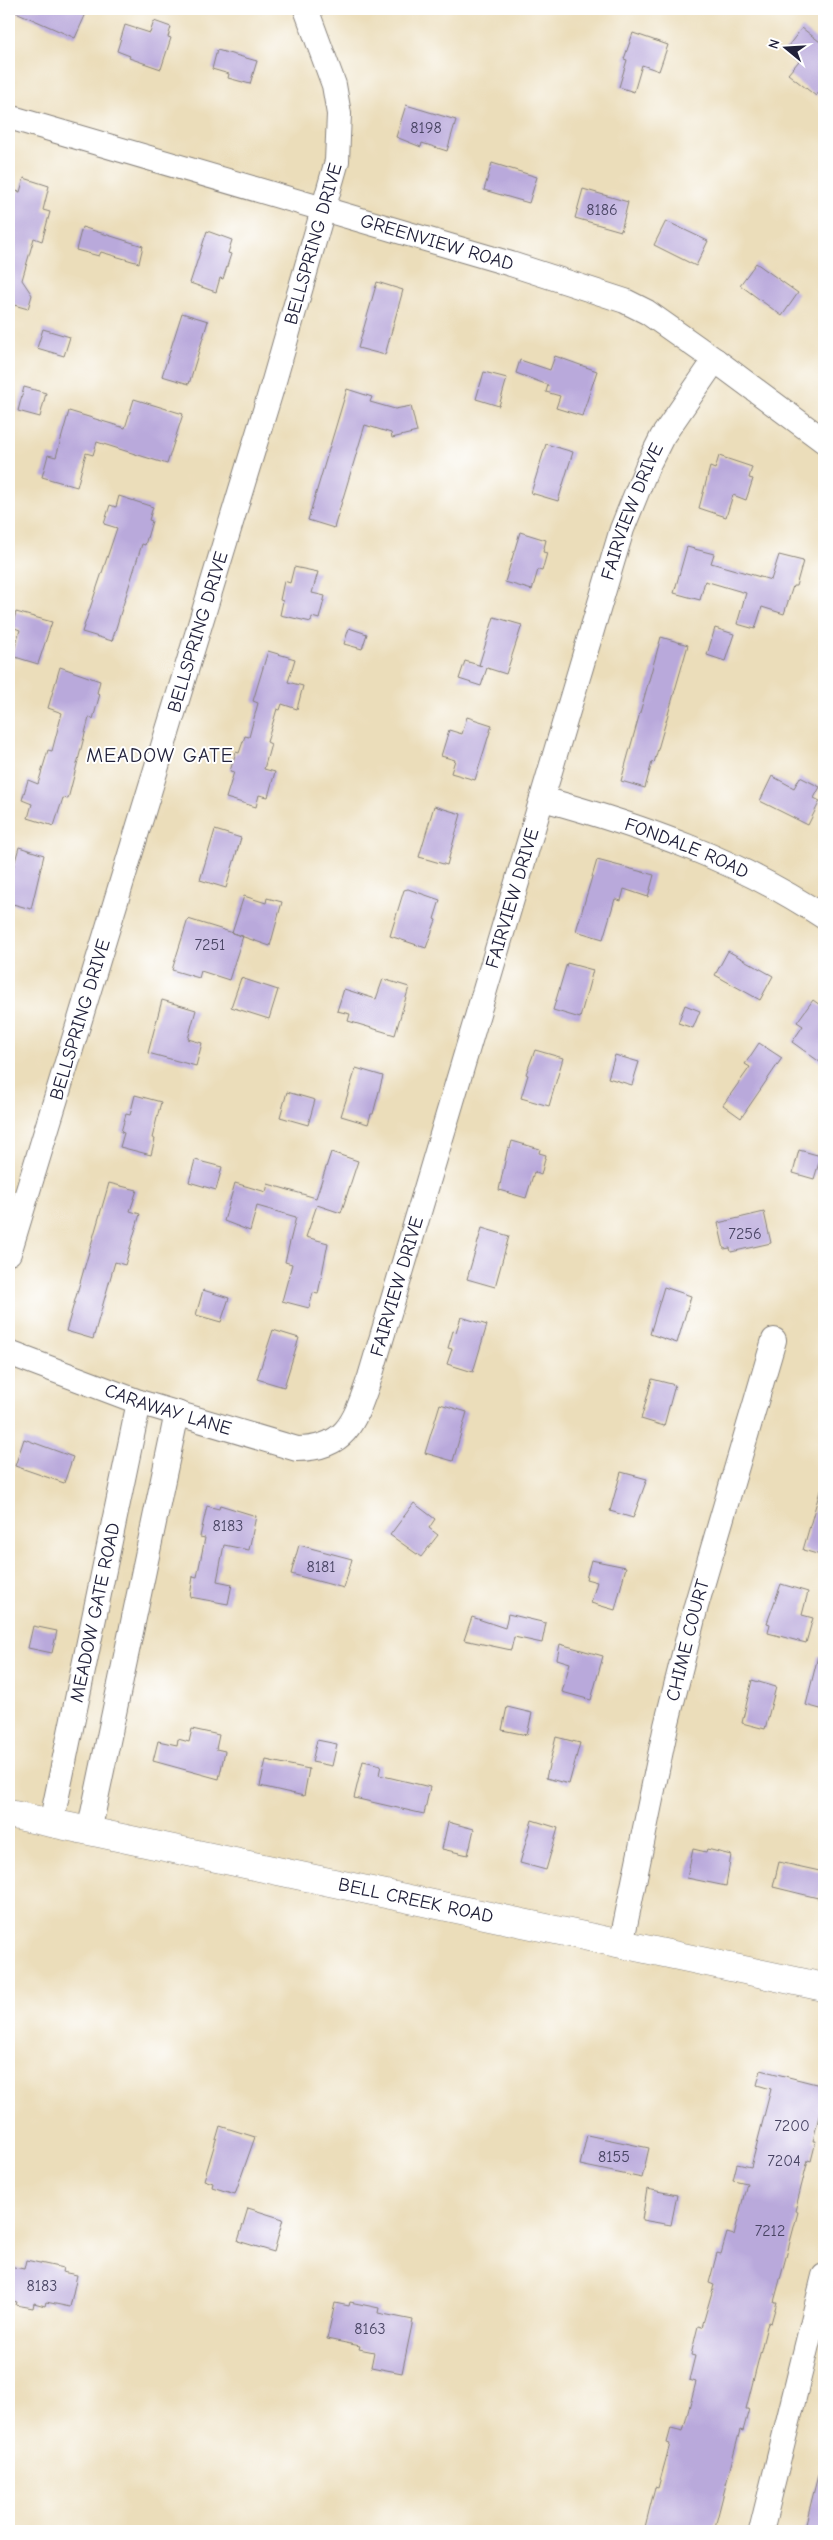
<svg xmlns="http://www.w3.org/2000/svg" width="833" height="2540" font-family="'Comic Neue',sans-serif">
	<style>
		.building { fill: #b9a9db }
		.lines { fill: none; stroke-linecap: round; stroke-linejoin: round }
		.minor-casing { stroke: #86807a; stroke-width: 26 }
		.tertiary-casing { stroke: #86807a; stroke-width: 29 }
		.minor { stroke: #fff; stroke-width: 24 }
		.tertiary { stroke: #fff; stroke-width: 28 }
		.labels { text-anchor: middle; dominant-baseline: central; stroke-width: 4; stroke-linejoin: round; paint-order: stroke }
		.number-label { font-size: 16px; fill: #484463 }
		.street-label { font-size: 19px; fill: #22223b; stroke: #fff }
		.neighbourhood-label { font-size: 20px; letter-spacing: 1px; fill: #22223b; stroke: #fff }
	</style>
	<rect width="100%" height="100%" fill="#fff"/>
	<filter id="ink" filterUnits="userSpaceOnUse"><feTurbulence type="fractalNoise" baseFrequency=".02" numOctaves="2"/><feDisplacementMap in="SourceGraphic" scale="10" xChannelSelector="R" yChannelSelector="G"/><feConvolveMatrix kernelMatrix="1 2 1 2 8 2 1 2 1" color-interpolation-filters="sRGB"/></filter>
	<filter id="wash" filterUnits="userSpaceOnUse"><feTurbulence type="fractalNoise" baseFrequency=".0096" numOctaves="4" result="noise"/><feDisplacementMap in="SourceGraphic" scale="20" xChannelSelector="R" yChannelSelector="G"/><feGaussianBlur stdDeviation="1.12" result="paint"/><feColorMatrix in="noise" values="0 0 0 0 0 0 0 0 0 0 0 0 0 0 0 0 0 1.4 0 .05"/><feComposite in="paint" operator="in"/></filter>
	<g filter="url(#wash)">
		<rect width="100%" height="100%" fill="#ebddba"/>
		<g id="blocks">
			<path class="building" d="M 9,9 L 88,9 L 75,38 Z
				M 154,21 L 171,27 L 168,37 L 171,38 L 161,69 L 129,58 L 130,56 L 117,51 L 125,25 L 150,33 Z
				M 802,28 L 824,45 L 824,85 L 816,96 L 788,74 L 799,61 L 785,50 Z
				M 633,33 L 668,45 L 659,71 L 642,65 L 634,92 L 619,87 L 627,60 L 624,59 Z
				M 217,50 L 257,61 L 250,84 L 228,78 L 229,74 L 212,69 Z
				M 406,105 L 456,120 L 447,151 L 422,143 L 421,147 L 396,137 Z
				M 492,163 L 537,177 L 529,203 L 484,190 Z
				M 24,178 L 49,186 L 43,210 L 50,212 L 42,241 L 34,238 L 22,280 L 32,295 L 28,309 L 14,305 L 13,309 L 9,308 L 9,214 L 16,191 L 20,192 Z
				M 583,189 L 628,202 L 621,231 L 575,218 Z
				M 666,221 L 708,241 L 696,266 L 654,245 Z
				M 82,227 L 143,246 L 139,263 L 101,252 L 99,256 L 76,250 Z
				M 207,231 L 232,240 L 228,253 L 231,254 L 223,279 L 220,278 L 216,292 L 190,283 Z
				M 756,263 L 798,293 L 782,316 L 740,285 Z
				M 377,282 L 403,290 L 385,355 L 358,348 Z
				M 182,313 L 208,321 L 189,384 L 162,376 Z
				M 43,329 L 70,337 L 64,356 L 37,348 Z
				M 555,356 L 597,371 L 582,416 L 556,408 L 560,396 L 546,392 L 548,385 L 516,373 L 520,360 L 550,370 Z
				M 484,372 L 507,378 L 499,406 L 476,399 Z
				M 24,387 L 46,393 L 40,417 L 18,411 Z
				M 347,389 L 372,397 L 370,402 L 395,409 L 411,406 L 417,432 L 392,438 L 391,433 L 365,425 L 334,528 L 308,520 Z
				M 134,399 L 183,414 L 167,464 L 97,442 L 93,455 L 86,453 L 77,487 L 42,477 L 48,455 L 56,457 L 69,411 L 125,428 Z
				M 546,444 L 573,452 L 558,501 L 531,493 Z
				M 719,456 L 752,467 L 749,478 L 753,479 L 746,500 L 733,495 L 726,517 L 699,508 L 710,467 L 715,469 Z
				M 119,496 L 153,507 L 149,520 L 152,521 L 145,545 L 142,544 L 112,641 L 82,632 L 117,528 L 104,524 L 110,505 L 116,507 Z
				M 520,532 L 546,540 L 543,552 L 547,553 L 542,571 L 538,570 L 532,590 L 505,582 Z
				M 687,547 L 714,554 L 711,563 L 771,580 L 779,555 L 803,561 L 796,586 L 793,586 L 784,614 L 762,607 L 755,629 L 737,624 L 746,593 L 705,581 L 700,600 L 674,593 Z
				M 294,567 L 318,572 L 312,593 L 325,596 L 319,619 L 312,617 L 311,622 L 280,615 L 283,601 L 280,600 L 284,581 L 290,583 Z
				M 16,612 L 52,622 L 38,664 L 12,656 L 20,630 L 12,627 Z
				M 494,617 L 522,625 L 506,674 L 487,668 L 481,686 L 459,679 L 465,661 L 482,666 L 479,665 Z
				M 349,628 L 367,634 L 362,649 L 344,644 Z
				M 715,628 L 734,634 L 725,661 L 707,655 Z
				M 661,637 L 688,645 L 654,763 L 652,762 L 645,788 L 621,781 Z
				M 268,651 L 295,659 L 288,682 L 303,686 L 297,709 L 282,704 L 280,710 L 277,709 L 267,742 L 271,744 L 264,769 L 275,772 L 268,797 L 259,795 L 256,807 L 226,798 L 234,772 L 230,771 L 236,752 L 239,753 L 245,736 L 249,737 L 258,703 L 253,701 Z
				M 60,667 L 100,681 L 97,693 L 100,694 L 93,719 L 89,718 L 68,799 L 63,798 L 54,826 L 28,818 L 32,804 L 22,800 L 28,780 L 38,784 L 48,750 L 52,751 L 62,713 L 48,708 Z
				M 467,717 L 492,725 L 475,780 L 451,773 L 455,760 L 441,756 L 449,730 L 462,734 Z
				M 772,776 L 794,788 L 800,777 L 820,787 L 814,798 L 820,801 L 808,825 L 760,801 Z
				M 434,806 L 461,814 L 447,865 L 419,857 Z
				M 215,830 L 241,838 L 226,888 L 200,880 Z
				M 19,847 L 44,855 L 31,909 L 9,903 L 9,871 L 12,872 Z
				M 597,860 L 654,875 L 648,897 L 624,889 L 621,901 L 615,899 L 603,939 L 576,931 Z
				M 408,889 L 440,900 L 434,919 L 436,920 L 426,948 L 390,936 L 404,890 Z
				M 244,896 L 266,903 L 267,898 L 282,902 L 270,946 L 232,933 Z
				M 188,919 L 243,936 L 229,980 L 201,971 L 199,978 L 172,970 Z
				M 728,951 L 773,976 L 760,1000 L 715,975 Z
				M 567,963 L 593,970 L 580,1018 L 553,1010 Z
				M 241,978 L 278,990 L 269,1019 L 231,1007 Z
				M 383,979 L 409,987 L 395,1035 L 348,1021 L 350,1014 L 337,1011 L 344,989 L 376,999 Z
				M 162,1000 L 196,1010 L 188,1039 L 202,1043 L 196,1066 L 148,1053 Z
				M 813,1000 L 824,1008 L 824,1065 L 792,1042 L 803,1026 L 797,1022 Z
				M 685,1005 L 700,1011 L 693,1028 L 678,1023 Z
				M 759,1043 L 782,1058 L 741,1118 L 723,1105 L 750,1067 L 745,1064 Z
				M 535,1050 L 563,1058 L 549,1106 L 521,1098 L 528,1075 L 526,1074 Z
				M 615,1055 L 639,1062 L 632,1085 L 608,1078 Z
				M 356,1068 L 383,1076 L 373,1114 L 371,1114 L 368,1124 L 341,1116 Z
				M 287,1092 L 315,1100 L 308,1125 L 280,1117 Z
				M 135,1095 L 161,1102 L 152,1138 L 155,1139 L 151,1155 L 120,1147 L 124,1133 L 121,1132 L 126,1114 L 130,1115 Z
				M 512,1141 L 540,1149 L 539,1153 L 546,1155 L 541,1175 L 534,1172 L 526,1198 L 499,1190 L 508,1147 L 510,1148 Z
				M 799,1150 L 821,1156 L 814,1179 L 793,1173 Z
				M 331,1152 L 358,1161 L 341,1213 L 317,1205 L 306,1237 L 328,1243 L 318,1294 L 313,1293 L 309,1308 L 282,1301 L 292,1264 L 285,1262 L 296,1217 L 257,1206 L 250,1231 L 224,1221 L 235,1183 L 266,1192 L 268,1184 L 316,1198 Z
				M 195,1160 L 222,1167 L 216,1190 L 189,1182 Z
				M 109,1183 L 137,1190 L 130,1211 L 140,1214 L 125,1265 L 115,1262 L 93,1339 L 66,1331 Z
				M 764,1212 L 771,1243 L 731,1252 L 730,1248 L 724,1249 L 718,1223 Z
				M 482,1228 L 509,1236 L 495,1287 L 467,1279 Z
				M 664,1287 L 691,1296 L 677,1343 L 650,1334 Z
				M 203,1290 L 229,1298 L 221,1322 L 196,1315 Z
				M 461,1317 L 487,1325 L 473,1372 L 447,1364 L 452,1349 L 448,1348 L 453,1331 L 456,1332 Z
				M 273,1330 L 299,1338 L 284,1387 L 257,1379 Z
				M 652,1379 L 675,1385 L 664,1426 L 641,1419 Z
				M 440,1404 L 467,1412 L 453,1461 L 425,1453 Z
				M 24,1439 L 73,1457 L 64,1483 L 15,1466 Z
				M 621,1472 L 647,1479 L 633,1518 L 610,1511 Z
				M 820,1491 L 824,1491 L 824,1556 L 803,1550 Z
				M 414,1503 L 435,1519 L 429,1528 L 438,1535 L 421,1557 L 390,1535 Z
				M 220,1505 L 256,1516 L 249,1550 L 224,1545 L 217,1581 L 232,1584 L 228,1604 L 190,1597 L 193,1576 L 197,1577 L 205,1538 L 200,1537 L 207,1506 L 219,1509 Z
				M 299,1545 L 352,1559 L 344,1588 L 291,1574 Z
				M 591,1560 L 626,1567 L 615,1610 L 591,1603 L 597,1582 L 586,1579 Z
				M 781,1584 L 808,1592 L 802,1615 L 813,1618 L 806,1643 L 768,1633 L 770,1624 L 767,1623 Z
				M 508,1614 L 546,1623 L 542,1643 L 514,1637 L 511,1650 L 464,1640 L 472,1617 L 505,1628 Z
				M 33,1626 L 57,1631 L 52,1653 L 28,1648 Z
				M 560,1644 L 603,1656 L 591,1700 L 562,1692 L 570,1663 L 557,1659 Z
				M 818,1656 L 824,1657 L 824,1710 L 806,1705 Z
				M 752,1680 L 776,1687 L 765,1729 L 742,1723 Z
				M 507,1707 L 532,1713 L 527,1735 L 502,1730 Z
				M 192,1729 L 219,1735 L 216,1749 L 225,1751 L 219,1779 L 153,1761 L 158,1741 L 177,1745 L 178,1739 L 189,1742 Z
				M 556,1737 L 580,1743 L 569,1784 L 546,1778 Z
				M 317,1740 L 337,1744 L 332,1766 L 312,1762 Z
				M 266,1760 L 309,1769 L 304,1796 L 260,1786 Z
				M 363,1761 L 381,1765 L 379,1775 L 430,1787 L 424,1814 L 354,1798 Z
				M 532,1820 L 558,1828 L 546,1870 L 520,1863 Z
				M 448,1822 L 474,1829 L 468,1855 L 442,1849 Z
				M 693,1849 L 706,1852 L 707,1849 L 731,1855 L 726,1886 L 687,1878 Z
				M 779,1862 L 824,1872 L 818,1898 L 773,1887 Z
				M 761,2070 L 824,2086 L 824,2095 L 813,2141 L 816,2141 L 811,2161 L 808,2160 L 795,2211 L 798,2212 L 774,2302 L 777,2302 L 771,2323 L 768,2322 L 746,2409 L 749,2409 L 743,2431 L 740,2430 L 714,2531 L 644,2531 L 655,2487 L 658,2488 L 670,2444 L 667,2443 L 671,2428 L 683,2431 L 696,2382 L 689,2380 L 695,2356 L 691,2355 L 698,2326 L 702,2327 L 714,2285 L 709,2283 L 717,2253 L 721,2254 L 727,2233 L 734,2235 L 747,2183 L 733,2180 L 737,2164 L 751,2167 L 771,2089 L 757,2085 Z
				M 220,2126 L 255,2137 L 235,2194 L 212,2187 L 213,2183 L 204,2180 Z
				M 587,2135 L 649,2148 L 642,2178 L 580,2165 Z
				M 647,2189 L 677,2195 L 671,2225 L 642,2220 Z
				M 248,2208 L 283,2219 L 274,2252 L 238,2241 Z
				M 26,2260 L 63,2268 L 62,2272 L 77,2275 L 70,2307 L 46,2302 L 45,2306 L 34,2303 L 33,2308 L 16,2305 L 17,2302 L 9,2300 L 9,2266 L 24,2269 Z
				M 350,2302 L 379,2308 L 378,2313 L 413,2320 L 402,2373 L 371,2367 L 374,2352 L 359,2349 L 360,2346 L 327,2339 L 335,2303 L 349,2306 Z
				M 818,2475 L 824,2476 L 824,2531 L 804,2531 Z"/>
		</g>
	</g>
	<g filter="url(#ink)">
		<use href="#blocks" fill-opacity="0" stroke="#86807a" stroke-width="1"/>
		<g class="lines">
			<defs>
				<g id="minor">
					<path id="s1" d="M 9,117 L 511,264 L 625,301 L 647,312 L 715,360 L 824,441"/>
					<path id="s2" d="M 543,799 C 642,826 738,860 824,917"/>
					<path id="s3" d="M 9,1253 L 274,381 L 337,161 L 339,114 L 334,85 L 306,9"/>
					<path id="s4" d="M 9,1353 L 139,1402 L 297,1449 C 348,1449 355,1419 370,1377 L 622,529 L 647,467 L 662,437 L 715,360"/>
					<path id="s5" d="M 51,1824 L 139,1402"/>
					<path d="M 89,1832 L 177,1413"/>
					<path id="s6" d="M 621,1945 L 666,1726 L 696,1606 L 774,1340"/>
					<path d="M 761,2531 L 824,2276"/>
				</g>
				<g id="tertiary">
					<path id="s7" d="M 9,1814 L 824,1987"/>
				</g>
			</defs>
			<use href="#minor" class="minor-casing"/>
			<use href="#tertiary" class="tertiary-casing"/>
			<use href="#minor" class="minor"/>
			<use href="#tertiary" class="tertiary"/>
		</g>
	</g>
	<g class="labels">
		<g class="number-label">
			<text x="426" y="128">8198</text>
			<text x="602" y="210">8186</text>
			<text x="210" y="945">7251</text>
			<text x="745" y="1234">7256</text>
			<text x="228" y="1526">8183</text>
			<text x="321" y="1567">8181</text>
			<text x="792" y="2126">7200</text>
			<text x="614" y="2157">8155</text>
			<text x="784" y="2161">7204</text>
			<text x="770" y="2231">7212</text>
			<text x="42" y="2286">8183</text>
			<text x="370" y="2329">8163</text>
		</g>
		<g class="street-label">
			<text stroke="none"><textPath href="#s1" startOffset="446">GREENVIEW ROAD</textPath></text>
			<text stroke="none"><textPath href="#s3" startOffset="1054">BELLSPRING DRIVE</textPath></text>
			<text stroke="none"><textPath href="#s4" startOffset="1321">FAIRVIEW DRIVE</textPath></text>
			<text stroke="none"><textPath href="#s3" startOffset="649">BELLSPRING DRIVE</textPath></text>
			<text stroke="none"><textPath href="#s2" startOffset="152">FONDALE ROAD</textPath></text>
			<text stroke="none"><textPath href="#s4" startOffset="916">FAIRVIEW DRIVE</textPath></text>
			<text stroke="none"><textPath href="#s3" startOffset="244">BELLSPRING DRIVE</textPath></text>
			<text stroke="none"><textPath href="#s4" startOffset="511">FAIRVIEW DRIVE</textPath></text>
			<text stroke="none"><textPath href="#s4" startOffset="169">CARAWAY LANE</textPath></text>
			<text stroke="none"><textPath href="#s5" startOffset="216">MEADOW GATE ROAD</textPath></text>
			<text stroke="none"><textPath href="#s6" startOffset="312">CHIME COURT</textPath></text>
			<text stroke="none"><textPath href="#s7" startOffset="416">BELL CREEK ROAD</textPath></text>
		</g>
		<g class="neighbourhood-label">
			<text x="160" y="755">MEADOW GATE</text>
		</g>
	</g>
	<rect width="833" height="2540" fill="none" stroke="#fff" stroke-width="30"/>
	<g transform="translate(786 48) rotate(288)" stroke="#ffffff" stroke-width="4" paint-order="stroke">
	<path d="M0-4L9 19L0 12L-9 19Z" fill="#22223b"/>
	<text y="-8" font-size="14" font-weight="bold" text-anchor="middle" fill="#22223b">N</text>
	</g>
</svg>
